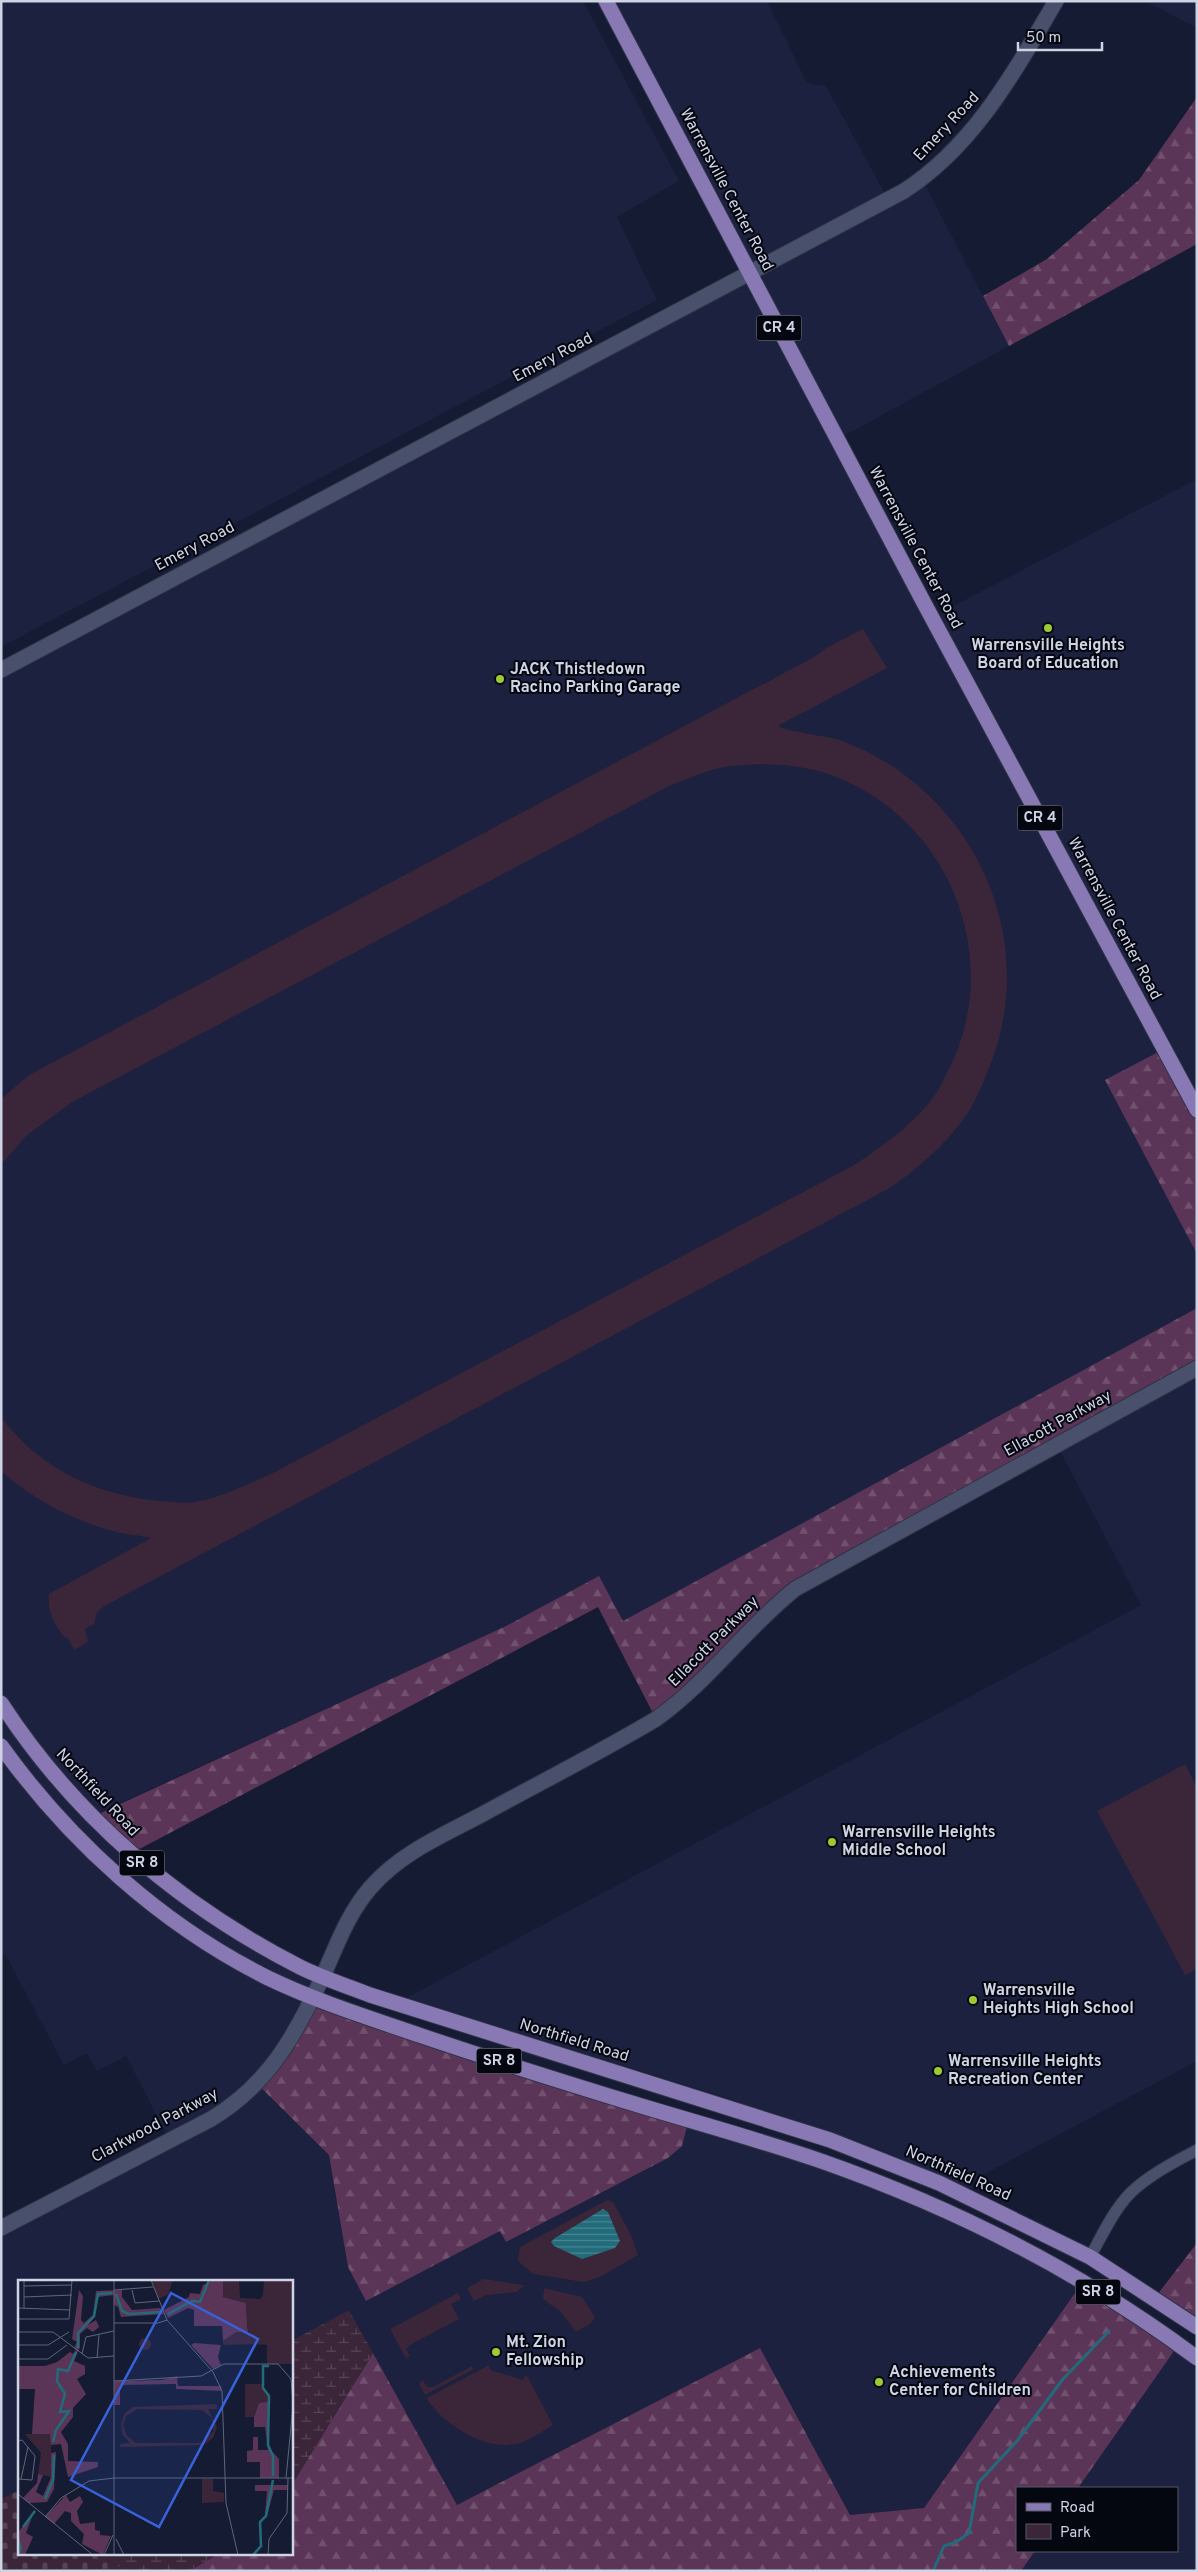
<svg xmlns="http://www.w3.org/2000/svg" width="1198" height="2572" font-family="Overpass,sans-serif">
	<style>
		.built { fill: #1b213f }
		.green { fill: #3b2538 }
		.forest { fill: url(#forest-firs) }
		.wetland { fill: url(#wetland-marsh) }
		.cemetery { fill: url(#cemetery-stones) }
		.water { fill: url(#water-rules) }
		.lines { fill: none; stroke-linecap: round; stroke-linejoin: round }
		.stream { stroke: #226b7a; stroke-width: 3 }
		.street-casing { stroke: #303346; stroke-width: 13 }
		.secondary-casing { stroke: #303346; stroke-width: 17 }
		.primary-casing { stroke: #303346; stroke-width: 17 }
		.street { stroke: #48506b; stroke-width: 11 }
		.secondary { stroke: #48506b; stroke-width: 15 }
		.primary { stroke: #8878b3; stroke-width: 15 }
		.poi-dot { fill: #9cca31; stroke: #050710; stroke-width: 2 }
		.labels { text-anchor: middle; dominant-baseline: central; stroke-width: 4; stroke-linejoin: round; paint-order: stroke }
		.shield { fill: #050710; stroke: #9296a5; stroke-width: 1 }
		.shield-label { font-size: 15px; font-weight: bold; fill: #cfd4e5 }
		.street-label { font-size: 16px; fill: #cfd4e5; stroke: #050710 }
		.poi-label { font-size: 16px; font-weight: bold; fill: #cfd4e5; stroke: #050710; text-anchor: start }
		.inset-river { fill: none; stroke: #226b7a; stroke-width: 2.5 }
		.inset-road { fill: none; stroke: #5f657a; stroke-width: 1 }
		.view { fill: #3862da; fill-opacity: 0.15; stroke: #3862da; stroke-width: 2.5 }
		.inset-edge { fill: none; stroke: #cfd4e5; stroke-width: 2.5 }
	</style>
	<defs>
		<pattern id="forest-firs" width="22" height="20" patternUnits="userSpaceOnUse" patternTransform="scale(1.25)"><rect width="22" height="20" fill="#5b3557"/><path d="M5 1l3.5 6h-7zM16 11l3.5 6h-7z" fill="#72516f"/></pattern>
		<pattern id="wetland-marsh" width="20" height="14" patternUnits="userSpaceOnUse" patternTransform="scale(1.25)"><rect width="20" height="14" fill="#3b2538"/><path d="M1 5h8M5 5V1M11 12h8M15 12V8" fill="none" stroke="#564455"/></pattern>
		<pattern id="cemetery-stones" width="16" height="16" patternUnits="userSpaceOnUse" patternTransform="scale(1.25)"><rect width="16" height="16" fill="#3b2538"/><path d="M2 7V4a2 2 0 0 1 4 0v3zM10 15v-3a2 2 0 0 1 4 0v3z" fill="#564455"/></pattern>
		<pattern id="water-rules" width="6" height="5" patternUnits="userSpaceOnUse" patternTransform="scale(1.25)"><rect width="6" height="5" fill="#226b7a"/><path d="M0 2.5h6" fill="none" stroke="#4b8693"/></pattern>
	</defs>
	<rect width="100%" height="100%" fill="#151b32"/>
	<path class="built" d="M 1,1 L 583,1 L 679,181 L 617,217 L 657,300 L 1,647 Z
		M 606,1 L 767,1 L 807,83 L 826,86 L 888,199 L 922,179 L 1009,346 L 838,439 L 932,617 L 1197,479 L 1197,1308 L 623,1621 L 599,1577 L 506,1626 L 92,1816 L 148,1868 L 323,1976 L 257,2085 L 329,2155 L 348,2267 L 366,2301 L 500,2231 L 507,2242 L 668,2158 L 689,2119 L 921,2199 L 1082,2283 L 924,2508 L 850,2515 L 760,2348 L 457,2505 L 349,2310 L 291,2341 L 291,2281 L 19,2281 L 19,2490 L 1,2499 L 1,2228 L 169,2139 L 126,2056 L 97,2071 L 87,2053 L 64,2065 L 5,1954 L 1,1956 L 1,670 L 750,273 Z
		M 1145,1 L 1197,1 L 1197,28 Z
		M 1197,1368 L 1197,2061 L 974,2180 L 971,2185 L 974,2190 L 881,2150 L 721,2096 L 406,1998 L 1141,1605 L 1057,1445 Z
		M 1179,2344 L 1197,2358 L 1197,2571 L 1021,2571 L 1035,2551 L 1177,2551 L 1177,2488 L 1078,2488 Z"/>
	<path class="green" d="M 863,629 L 887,668 L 778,726 C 784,731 827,736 840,740 C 863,749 887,761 906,776 C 997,845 1033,967 987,1073 C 981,1088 974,1104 965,1117 C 944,1146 918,1169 888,1189 L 106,1605 L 97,1612 L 94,1624 L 85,1629 L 88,1642 L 74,1650 L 68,1638 L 64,1637 C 54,1624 47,1611 49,1594 L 151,1538 C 139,1535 125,1535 113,1531 C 71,1520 34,1500 1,1471 L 1,1417 C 40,1469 98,1496 161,1501 C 173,1502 188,1504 200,1501 C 224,1496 248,1484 271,1474 L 856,1164 C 885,1144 914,1124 935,1095 C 940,1088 944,1079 948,1071 C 1006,958 949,816 828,774 C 794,763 754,762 719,768 C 702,772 685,780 669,786 L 72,1102 L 26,1136 L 1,1165 L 1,1099 L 29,1075 L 814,657 L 826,648 Z
		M 1185,1764 L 1197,1787 L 1197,1969 L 1185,1975 L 1097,1811 Z
		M 607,2200 L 613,2202 L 631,2235 L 638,2255 L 600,2277 L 584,2282 L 533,2274 L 518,2261 L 520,2247 Z
		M 484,2279 L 523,2285 L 523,2287 L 517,2292 L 487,2295 L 474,2301 L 467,2288 Z
		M 544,2288 L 582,2297 L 595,2317 L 590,2324 L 576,2332 L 561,2312 L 543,2299 Z
		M 458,2293 L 461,2299 L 451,2304 L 459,2319 L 410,2345 L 406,2349 L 410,2356 L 406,2358 L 390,2329 Z
		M 489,2365 L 491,2370 L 523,2380 L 526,2374 L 553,2425 C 543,2431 533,2438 523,2442 C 489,2454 447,2427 428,2401 L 427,2398 Z
		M 472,2366 L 474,2369 L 425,2395 L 419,2383 L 423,2380 L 427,2387 L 433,2387 Z"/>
	<path class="forest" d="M 1197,97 L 1197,244 L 1009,346 L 983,296 L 1047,259 L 1139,180 Z
		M 1164,1049 L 1197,1110 L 1197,1254 L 1105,1080 Z
		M 1197,1308 L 1197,1368 L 795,1589 L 656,1719 L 598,1607 L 130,1854 L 92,1817 L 506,1626 L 599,1576 L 623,1621 Z
		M 312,1997 L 689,2119 L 682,2146 L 668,2158 L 506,2242 L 500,2231 L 366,2301 L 348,2267 L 329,2155 L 257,2084 Z
		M 1197,2243 L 1197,2327 L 1156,2300 L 1160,2291 Z
		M 1082,2283 L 1179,2344 L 1078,2488 L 1017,2488 L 1017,2551 L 1035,2551 L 1021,2571 L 189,2571 L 220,2553 L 291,2553 L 291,2486 L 373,2353 L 457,2505 L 760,2348 L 850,2515 L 924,2508 Z"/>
	<path class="wetland" d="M 349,2310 L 373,2353 L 291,2486 L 291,2341 Z
		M 102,2553 L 220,2553 L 189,2571 L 124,2571 Z"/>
	<path class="cemetery" d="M 19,2490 L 19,2553 L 102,2553 L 124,2571 L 1,2571 L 1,2499 Z"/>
	<path class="water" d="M 603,2209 L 608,2212 L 620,2241 L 615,2248 L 582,2259 L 554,2246 L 551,2242 L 555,2238 Z"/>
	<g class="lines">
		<path class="stream" d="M 933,2571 L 944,2546 L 956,2542 L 969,2533 L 978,2483 L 1017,2441 L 1063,2379 L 1109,2331"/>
		<defs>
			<path id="street" d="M 1090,2257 C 1103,2234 1116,2204 1137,2187 C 1155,2172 1176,2161 1197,2150"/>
			<path id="secondary" d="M 1,670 L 904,191 C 975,145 1014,72 1056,1
				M 1,2228 L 211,2119 C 269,2084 295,2036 323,1976 C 337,1945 348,1913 371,1887 C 401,1853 441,1836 481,1815 C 539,1783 599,1753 656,1719 C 708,1682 745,1629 795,1589 L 1197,1368"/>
			<path id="primary" d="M 606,1 L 924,603 L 1197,1110
				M 1,1703 C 75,1817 179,1905 300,1967 C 322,1978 347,1986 370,1995 L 830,2140 L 939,2183 L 1090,2257 L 1197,2327
				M 1,1746 C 70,1842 162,1925 268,1978 C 318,2002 370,2018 422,2036 C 489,2059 557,2080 625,2101 C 690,2121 757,2139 821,2161 C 955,2208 1083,2273 1197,2358"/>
		</defs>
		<use href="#street" class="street-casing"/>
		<use href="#secondary" class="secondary-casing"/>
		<use href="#primary" class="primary-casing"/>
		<use href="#street" class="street"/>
		<use href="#secondary" class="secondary"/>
		<use href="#primary" class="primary"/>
	</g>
	<g class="poi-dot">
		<circle cx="1048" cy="628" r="5"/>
		<circle cx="500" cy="679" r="5"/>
		<circle cx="832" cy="1842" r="5"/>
		<circle cx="973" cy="2000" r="5"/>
		<circle cx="938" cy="2071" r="5"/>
		<circle cx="496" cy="2352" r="5"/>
		<circle cx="879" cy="2382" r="5"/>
	</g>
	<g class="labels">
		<g class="shield">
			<rect x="756.5" y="315.5" width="45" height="25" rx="4"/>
			<rect x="1017.5" y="805.5" width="45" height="25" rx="4"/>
			<rect x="119.5" y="1850.5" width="45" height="25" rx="4"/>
			<rect x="476.5" y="2048.5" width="45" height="25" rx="4"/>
			<rect x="1075.5" y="2279.5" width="45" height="25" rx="4"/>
		</g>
		<g class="shield-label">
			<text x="779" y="328">CR 4</text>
			<text x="1040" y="818">CR 4</text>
			<text x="142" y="1863">SR 8</text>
			<text x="499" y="2061">SR 8</text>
			<text x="1098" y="2292">SR 8</text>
		</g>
		<g class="street-label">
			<text transform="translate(947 127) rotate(-47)">Emery Road</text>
			<text transform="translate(726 190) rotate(62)">Warrensville Center Road</text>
			<text transform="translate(553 358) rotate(-28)">Emery Road</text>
			<text transform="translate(195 547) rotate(-28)">Emery Road</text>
			<text transform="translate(915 548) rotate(62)">Warrensville Center Road</text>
			<text transform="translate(1114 919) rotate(62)">Warrensville Center Road</text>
			<text transform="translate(1058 1424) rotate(-29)">Ellacott Parkway</text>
			<text transform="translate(714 1642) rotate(-45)">Ellacott Parkway</text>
			<text transform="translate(97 1793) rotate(47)">Northfield Road</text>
			<text transform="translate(574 2041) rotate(17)">Northfield Road</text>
			<text transform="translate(155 2126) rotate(-28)">Clarkwood Parkway</text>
			<text transform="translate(958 2174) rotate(24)">Northfield Road</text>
		</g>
		<g class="poi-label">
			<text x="1048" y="646" text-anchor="middle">Warrensville Heights<tspan x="1048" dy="18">Board of Education</tspan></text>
			<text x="510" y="670">JACK Thistledown<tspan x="510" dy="18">Racino Parking Garage</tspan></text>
			<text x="842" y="1833">Warrensville Heights<tspan x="842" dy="18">Middle School</tspan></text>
			<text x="983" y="1991">Warrensville<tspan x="983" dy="18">Heights High School</tspan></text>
			<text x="948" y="2062">Warrensville Heights<tspan x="948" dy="18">Recreation Center</tspan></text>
			<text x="506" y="2343">Mt. Zion<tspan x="506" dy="18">Fellowship</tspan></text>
			<text x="889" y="2373">Achievements<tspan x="889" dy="18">Center for Children</tspan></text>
		</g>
	</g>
	<g transform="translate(18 2280)">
		<rect width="275" height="275" fill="#151b32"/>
		<path d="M 134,0 L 155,0 L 150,15 L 140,19 ZM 205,0 L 221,0 L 222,18 L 242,19 L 245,15 L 246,0 L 275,0 L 275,20 L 228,20 L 228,23 L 205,17 ZM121 64a6 6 0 1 1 12 0a6 6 0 1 1-12 0ZM 227,104 L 244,104 L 250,115 L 250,123 L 241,123 L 236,137 L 227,137 ZM 199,124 L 199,129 L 190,129 L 199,147 L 195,158 L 186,165 L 102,167 L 102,164 L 112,163 L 105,155 L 103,144 L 107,133 L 115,127 ZM 119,129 L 184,130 L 194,138 L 195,151 L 183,163 L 118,163 L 109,156 L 105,146 L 108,136 ZM 7,154 L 33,154 L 33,197 L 20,194 L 23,173 ZM 184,199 L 195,199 L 195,211 L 206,213 L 206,222 L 184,223 Z" fill="#3b2538" fill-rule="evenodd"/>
		<path d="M 196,0 L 205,0 L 205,17 L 228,23 L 230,52 L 219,52 L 205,61 L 204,46 L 176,46 L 176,30 L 170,28 L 150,38 L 146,30 L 171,17 L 172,13 L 182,14 L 185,5 ZM 61,10 L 65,16 L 63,40 L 66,43 L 75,35 L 78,11 L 104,10 L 104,17 L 114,30 L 142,28 L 146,34 L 103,37 L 100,27 L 96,25 L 96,15 L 80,17 L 77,37 L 70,45 L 78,40 L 81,47 L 75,52 L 69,48 L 62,54 L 62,67 L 56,81 L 67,86 L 67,94 L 59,99 L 68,114 L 55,128 L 55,137 L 43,152 L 50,164 L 50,181 L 80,182 L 80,187 L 50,197 L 43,164 L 33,165 L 32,154 L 14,154 L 17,109 L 0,109 L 0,86 L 27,86 L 39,82 L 52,72 L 55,74 L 58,70 L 56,68 L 59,62 L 54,59 ZM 176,63 L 203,65 L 200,77 L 203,85 L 195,89 L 173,65 ZM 159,96 L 160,106 L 203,106 L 204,111 L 158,109 L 158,104 L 102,105 L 102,125 L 96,125 L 96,101 L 144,100 ZM 251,122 L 251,168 L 261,179 L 261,198 L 242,198 L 242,182 L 229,182 L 229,171 L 235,170 L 235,157 L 240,157 L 240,170 L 250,170 L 247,147 L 236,147 L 236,137 L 241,123 ZM 38,172 L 36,209 L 29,222 L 11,223 L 5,218 L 19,203 L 20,194 L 25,195 L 18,212 L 25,216 L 33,197 L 33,173 ZM 237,205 L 270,205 L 270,210 L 256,210 L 249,236 L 247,234 L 249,211 L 237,211 ZM 48,215 L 52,222 L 62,216 L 65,222 L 59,231 L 62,244 L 77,242 L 77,250 L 82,251 L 82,255 L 93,256 L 85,275 L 64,264 L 66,254 L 53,241 L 53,233 L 47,231 L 36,244 L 27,237 ZM 17,229 L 8,253 L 15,257 L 7,275 L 0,275 L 0,253 Z" fill="#5b3557"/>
		<path d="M 219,52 L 230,52 L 236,64 L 205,65 L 205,61 Z" fill="#3b2538"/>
		<path d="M 228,20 L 275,20 L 275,84 L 249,84 L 249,65 L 236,64 L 229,48 Z" fill="#3b2538"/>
		<path class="inset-river" d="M 98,14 L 104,31 L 111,34 L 143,32M 150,34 L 174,21 L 182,22 L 191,0M 60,68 L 60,53 L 76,36 L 80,14 L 94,13M 251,86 L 245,86 L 245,108 L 251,116 L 250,165 L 255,176 L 255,196M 35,162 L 38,150 L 51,131 L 42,132 L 47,114 L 39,101 L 40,89 L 50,91 L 58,72M 27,219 L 35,200 L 36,175M 5,247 L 17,231M 0,259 L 3,269 L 0,274M 235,275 L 243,266 L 242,242 L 248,236 L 255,200"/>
		<path class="inset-road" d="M 6,0 L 6,28M 96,0 L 96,275M 133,0 L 149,40 L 195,92 L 204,111 L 208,223 L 220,275M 6,6 L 54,5M 96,10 L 135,7M 114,10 L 117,23 L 141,21M 6,17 L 54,15M 0,28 L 52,30M 0,39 L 51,39 L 54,0M 96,43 L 140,43 L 149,40M 0,52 L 35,52 L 70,78 L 96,76M 0,65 L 30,65 L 51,52M 64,74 L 68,57 L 96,51M 79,78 L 81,55M 0,79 L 30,79 L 49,65M 96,101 L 183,96 L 206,84 L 260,84 L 273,99 L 275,123M 0,161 L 4,160 L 17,176 L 14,200 L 0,199M 96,198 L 275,198M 268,198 L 275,126M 3,199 L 10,167M 0,214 L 75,275M 27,237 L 43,218 L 71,201 L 96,198M 98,259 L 106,275M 86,275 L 95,255M 250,275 L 251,259 L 269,233 L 270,198"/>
		<path class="view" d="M 153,13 L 240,59 L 141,247 L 53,200 Z"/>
		<rect width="275" height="275" class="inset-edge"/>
	</g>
	<rect width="1198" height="2572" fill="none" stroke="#cfd4e5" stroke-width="5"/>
	<rect x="1016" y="2487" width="162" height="65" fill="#050710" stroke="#565965"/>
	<rect x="1026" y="2503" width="25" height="8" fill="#8878b3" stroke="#565965"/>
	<text x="1060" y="2512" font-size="15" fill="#cfd4e5">Road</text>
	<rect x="1026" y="2524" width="25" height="15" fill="#3b2538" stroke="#565965"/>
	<text x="1060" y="2537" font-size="15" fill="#cfd4e5">Park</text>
	<path d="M1018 42v8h84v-8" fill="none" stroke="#cfd4e5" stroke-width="2.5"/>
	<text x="1026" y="42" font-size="15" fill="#cfd4e5" stroke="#050710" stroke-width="4" paint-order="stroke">50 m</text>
</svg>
